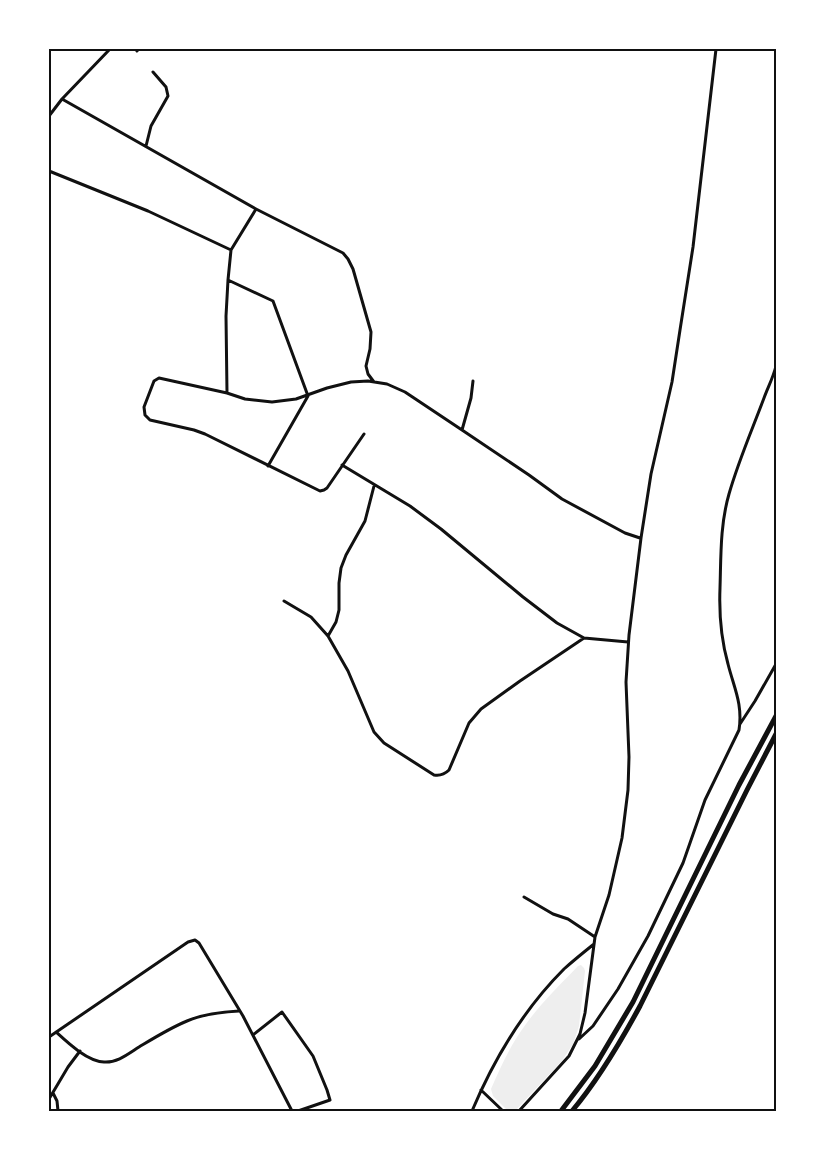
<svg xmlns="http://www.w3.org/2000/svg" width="825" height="1160" font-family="Rubik,sans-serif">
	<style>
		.green { fill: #eee }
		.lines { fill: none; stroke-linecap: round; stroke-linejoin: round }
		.minor { stroke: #111; stroke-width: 3 }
		.trunk { stroke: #111; stroke-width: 5 }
		.neatline { fill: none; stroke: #111; stroke-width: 2 }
	</style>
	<rect width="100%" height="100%" fill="#fff"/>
	<path class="green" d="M 581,965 L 584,968 L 585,971 L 579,1026 L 573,1044 L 561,1062 L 515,1111 L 508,1111 L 493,1096 L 491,1089 C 501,1066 511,1044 526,1024 C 541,1003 560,985 578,966 Z"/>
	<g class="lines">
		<path class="minor" d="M 136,49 L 137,51
			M 62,99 L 256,209 L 343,253 L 348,259 L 353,269 L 371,332 L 370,349 L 366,366 L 368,374 L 374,382
			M 49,116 L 62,99 L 110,49
			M 146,146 L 151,126 L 168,96 L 166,87 L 153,72
			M 49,171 L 148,211 L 231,250 L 228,280 L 226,316 L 227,393
			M 231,250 L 256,209
			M 228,280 L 273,301 L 308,396 L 268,466
			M 462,430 L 471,398 L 473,381
			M 364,434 L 327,488 L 324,490 L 320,491 L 205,434 L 194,430 L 150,420 L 145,415 L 144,407 L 154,381 L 159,378 L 227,393 L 245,399 L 272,402 L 296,399 L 327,388 L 351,382 L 368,381 L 387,384 L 405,392 L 462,430 L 529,475 L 562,499 L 625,533 L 640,538
			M 342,465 L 410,506 L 441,529 L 523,597 L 557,623 L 584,638 L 628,642
			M 284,601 L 311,617 L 328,636 L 348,671 L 374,732 L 384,743 L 434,775 C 440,776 445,774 449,770 L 469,723 L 481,709 L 520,681 L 584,638
			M 328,636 L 336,622 L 339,610 L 339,583 L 341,568 L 346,555 L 365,521 L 374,486
			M 740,724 L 755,701 L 776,664
			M 524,897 L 553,914 L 568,919 L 595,937
			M 56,1032 C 68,1043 87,1061 104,1062 C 117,1063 128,1054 139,1047 C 154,1038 170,1028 187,1021 C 203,1014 222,1012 239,1011
			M 253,1035 L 282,1012 L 313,1056 L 327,1090 L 330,1100 L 298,1111
			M 49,1037 L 188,942 L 195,940 L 199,943 L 243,1016 L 292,1111
			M 579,1039 L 593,1026 L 618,989 L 648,936 L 683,863 L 705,800 L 739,730 C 743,704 734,688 728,664 C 721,639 719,613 720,588 C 721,557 720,525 729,494 C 738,462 752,430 764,398 C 768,387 773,378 776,366
			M 481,1090 L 503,1111
			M 53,1093 L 57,1101 L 58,1111
			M 49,1099 L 68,1067 L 80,1051
			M 472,1111 C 494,1059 524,1009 564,969 C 574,960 584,952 594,944
			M 519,1111 L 569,1056 L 580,1034 L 585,1013 L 595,937 L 609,895 L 622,838 L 628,790 L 629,757 L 626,682 L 629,635 L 641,538 L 651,474 L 672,382 L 680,330 L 693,247 L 716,49"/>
		<path class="trunk" d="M 561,1111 L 595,1066 L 633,1002 L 739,785 L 776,716
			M 572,1111 C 599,1079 620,1043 640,1006 L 747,790 L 776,734"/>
	</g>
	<rect width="825" height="1160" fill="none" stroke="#ffffff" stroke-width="100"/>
	<rect x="50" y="50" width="725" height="1060" class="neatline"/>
</svg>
